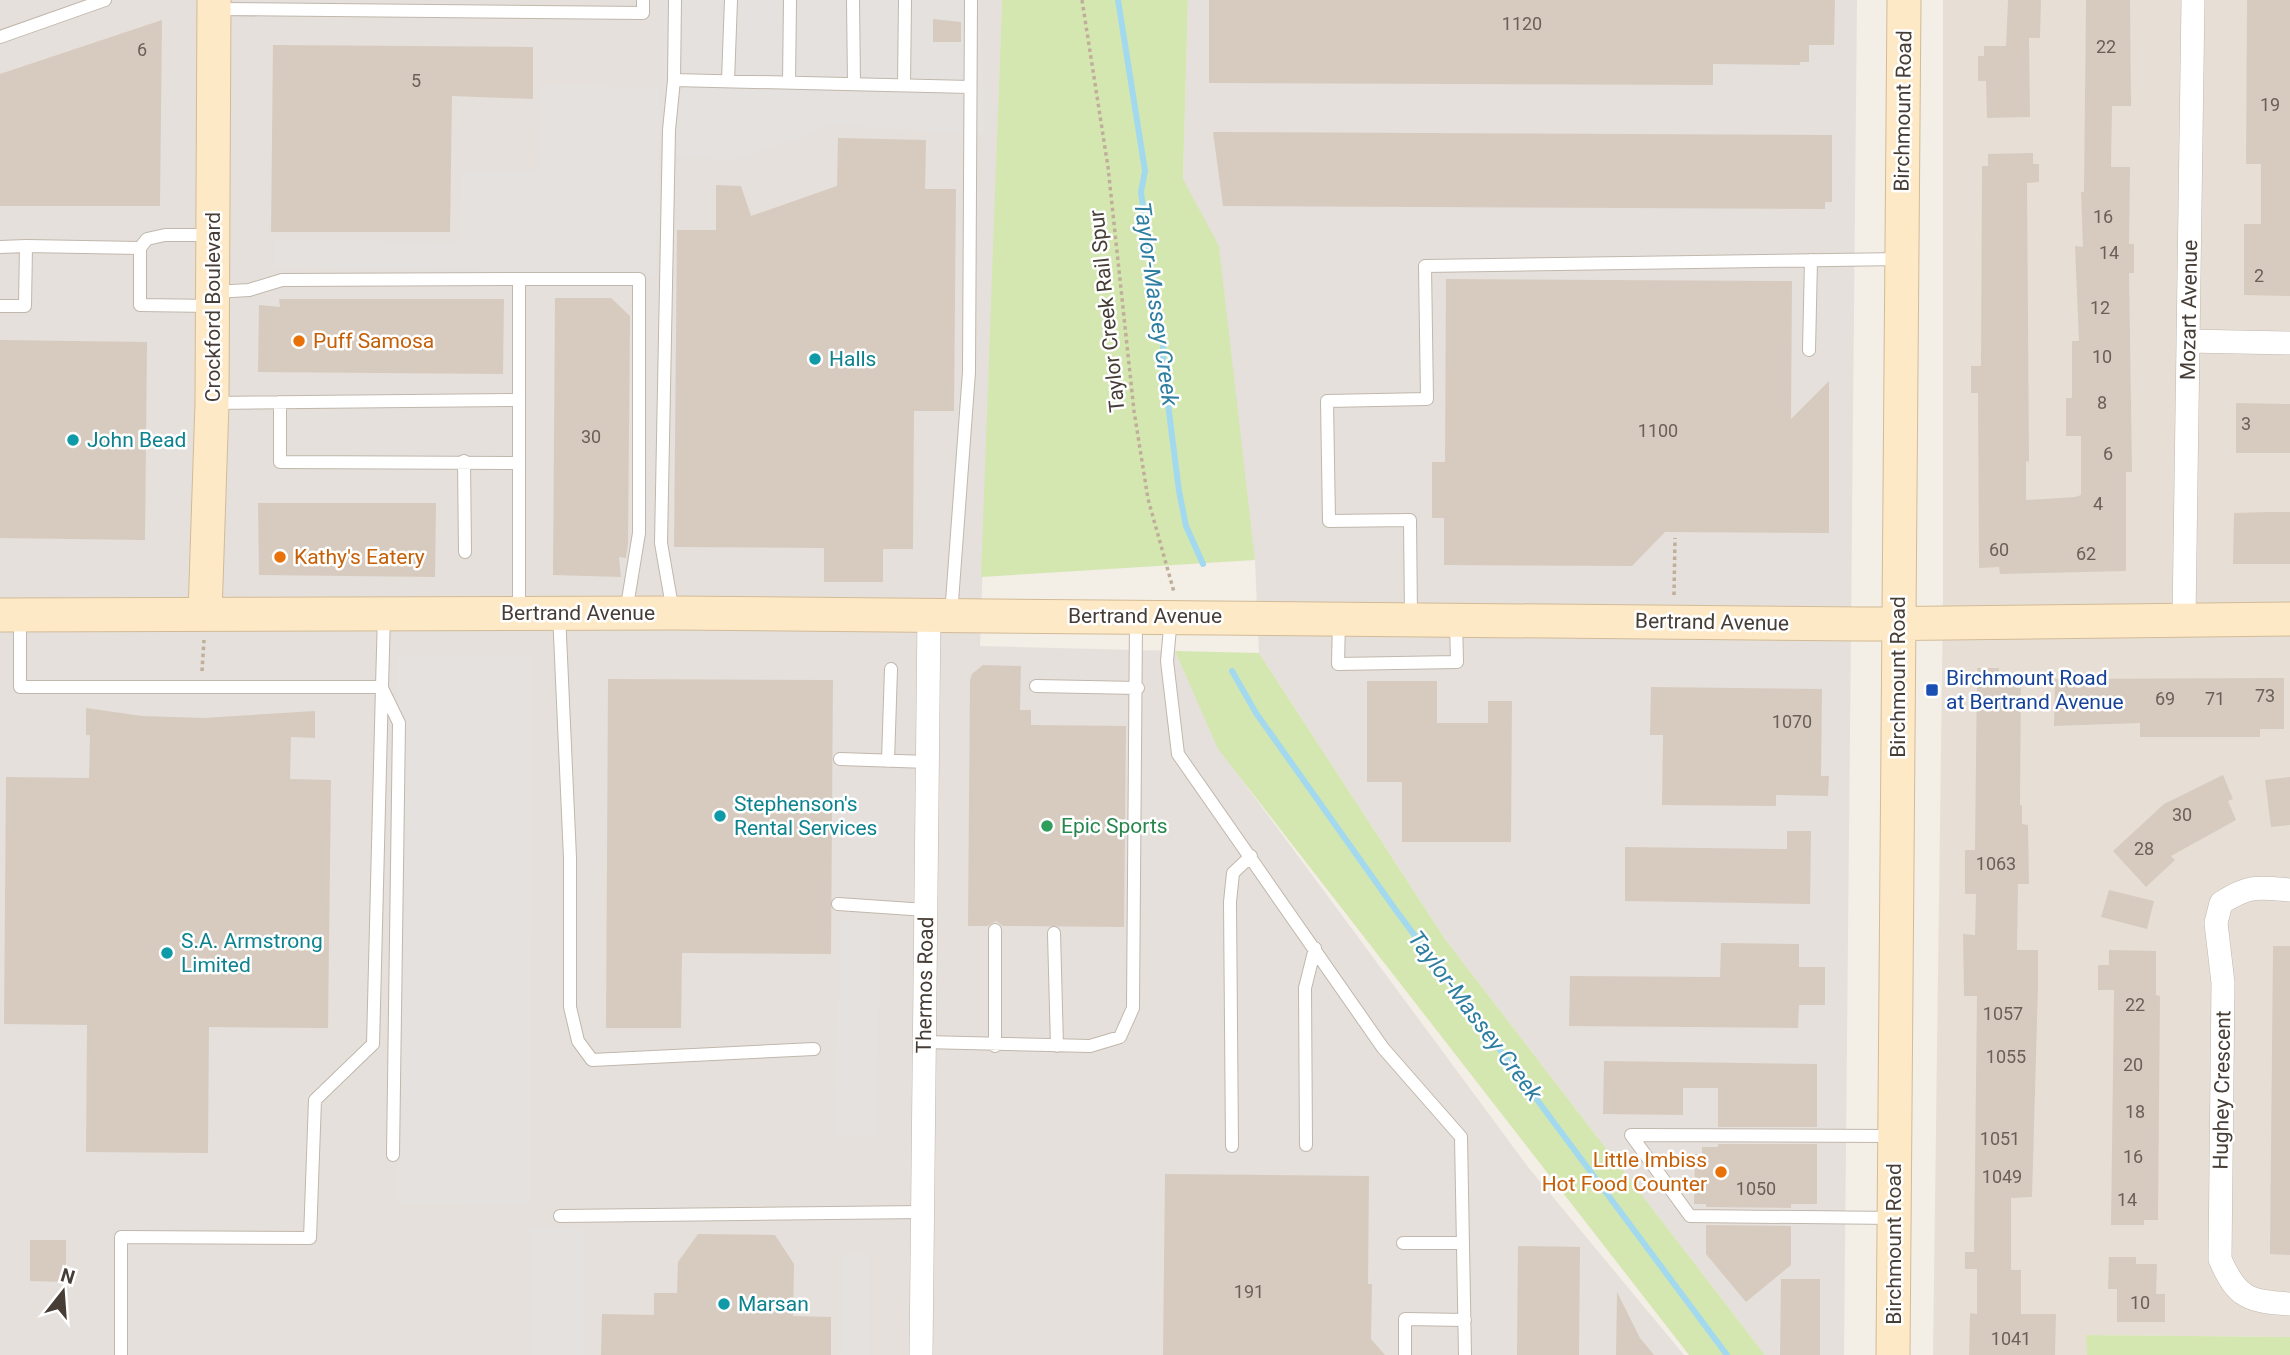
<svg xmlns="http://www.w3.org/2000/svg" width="2290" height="1355" font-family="Roboto,sans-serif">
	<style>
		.residential { fill: #e7dfd5 }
		.industrial { fill: #e5e0db }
		.green { fill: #d5e7b0 }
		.parking { fill: #e4e1de }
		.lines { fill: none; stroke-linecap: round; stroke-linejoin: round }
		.stream { stroke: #a3d9ef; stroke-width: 6 }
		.building { fill: #d7cbbf }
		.lane-casing { stroke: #c1b7ac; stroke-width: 14 }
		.street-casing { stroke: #c1b7ac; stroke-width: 24 }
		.secondary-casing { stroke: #d2bb97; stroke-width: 35 }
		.path { stroke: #c0ae9b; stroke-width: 3.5; stroke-dasharray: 3.5 3.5; stroke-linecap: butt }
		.lane { stroke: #fff; stroke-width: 12 }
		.street { stroke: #fff; stroke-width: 23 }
		.secondary { stroke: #fee9c6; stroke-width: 33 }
		.food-dot { fill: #e8710a; stroke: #fff; stroke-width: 2.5 }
		.culture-dot { fill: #0f9aa8; stroke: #fff; stroke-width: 2.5 }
		.transit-dot { fill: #1a4fb4; stroke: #fff; stroke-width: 2.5 }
		.leisure-dot { fill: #2e9e5b; stroke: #fff; stroke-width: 2.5 }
		.labels { text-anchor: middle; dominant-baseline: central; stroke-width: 5; stroke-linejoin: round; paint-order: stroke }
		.number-label { font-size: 18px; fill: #6a6058 }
		.street-label { font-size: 21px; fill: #463d36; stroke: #fff }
		.food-label { font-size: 21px; fill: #c56008; stroke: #fff; text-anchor: start }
		.culture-label { font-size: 21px; fill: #0d838f; stroke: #fff; text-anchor: start }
		.transit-label { font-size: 21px; fill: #164399; stroke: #fff; text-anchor: start }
		.leisure-label { font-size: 21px; fill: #27864d; stroke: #fff; text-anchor: start }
		.water-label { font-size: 23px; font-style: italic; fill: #2d7ea0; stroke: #fff }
	</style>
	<rect width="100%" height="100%" fill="#f3eee6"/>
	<path class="residential" d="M 1943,0 L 2290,0 L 2290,1337 L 2087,1335 L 2087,1355 L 1933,1355 L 1943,599 Z"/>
	<path class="industrial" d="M 0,0 L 1002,0 L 980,646 L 1175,651 L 1219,749 L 1528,1167 L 1684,1355 L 0,1355 Z
		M 1188,0 L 1857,0 L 1844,1355 L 1765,1355 L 1445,939 L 1259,653 L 1255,560 L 1183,179 Z"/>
	<path class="green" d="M 1002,0 L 1188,0 L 1183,179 L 1219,246 L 1255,560 L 981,577 Z
		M 1175,651 L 1259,653 L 1445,939 L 1765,1355 L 1689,1355 L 1218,749 Z
		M 2086,1335 L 2290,1337 L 2290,1355 L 2087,1355 Z"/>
	<path class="parking" d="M 663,0 L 980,0 L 986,135 L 832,125 L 736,160 L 663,156 Z
		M 540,85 L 660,87 L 656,275 L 273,266 L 274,238 L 460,243 L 462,171 L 538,173 Z
		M 398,656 L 532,656 L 530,1204 L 396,1203 Z
		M 840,920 L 881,921 L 876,1138 L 835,1137 Z
		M 530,1228 L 584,1228 L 585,1355 L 531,1355 Z
		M 842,1254 L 870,1254 L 870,1355 L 841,1355 Z"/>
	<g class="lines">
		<path class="stream" d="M 1118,0 L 1145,171 L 1141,192 L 1154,286 L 1153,306 L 1163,333 L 1163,364 L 1179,491 L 1186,526 L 1203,564
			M 1232,671 L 1256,713 L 1395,909 L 1727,1355"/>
	</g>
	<path class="building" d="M 1209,0 L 1835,0 L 1834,45 L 1809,45 L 1809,62 L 1800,62 L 1800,65 L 1713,64 L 1713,85 L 1209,83 Z
		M 2008,0 L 2041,0 L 2040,38 L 2029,38 L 2030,117 L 1987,118 L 1986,81 L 1978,81 L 1978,56 L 1984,56 L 1984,46 L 2006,46 Z
		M 2086,0 L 2130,0 L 2131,106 L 2112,106 L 2111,167 L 2130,167 L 2129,244 L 2134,244 L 2134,273 L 2129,273 L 2132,472 L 2126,472 L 2126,571 L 2000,574 L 1999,567 L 1979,568 L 1978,393 L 1971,393 L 1971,366 L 1981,366 L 1982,166 L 1988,166 L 1988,154 L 2033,153 L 2033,164 L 2039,164 L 2039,182 L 2027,183 L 2029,462 L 2026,461 L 2026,500 L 2075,497 L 2081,495 L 2081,436 L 2066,436 L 2066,398 L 2072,398 L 2072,341 L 2079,341 L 2075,246 L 2083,247 L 2081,192 L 2084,192 Z
		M 2247,0 L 2290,0 L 2290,296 L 2244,295 L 2244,224 L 2261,224 L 2261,164 L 2246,164 Z
		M 933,19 L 961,22 L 961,42 L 933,42 Z
		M 162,20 L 160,206 L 0,206 L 0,74 Z
		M 273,45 L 533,47 L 533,99 L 452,96 L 450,232 L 271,232 Z
		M 1213,132 L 1832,135 L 1832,202 L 1825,202 L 1825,209 L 1223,206 Z
		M 838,138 L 926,140 L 925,189 L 956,189 L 954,411 L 914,411 L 913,549 L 883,549 L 883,582 L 824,582 L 824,548 L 674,547 L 677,230 L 716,230 L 716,185 L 741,186 L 751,216 L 837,186 Z
		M 1446,279 L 1792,281 L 1791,419 L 1829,381 L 1829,533 L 1665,532 L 1632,566 L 1444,565 L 1444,518 L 1432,518 L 1432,462 L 1445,462 Z
		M 555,298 L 611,298 L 630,316 L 628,543 L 626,558 L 619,557 L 621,577 L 553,575 Z
		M 279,299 L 504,299 L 503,374 L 258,372 L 259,305 L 280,307 Z
		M 0,340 L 147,342 L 145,540 L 0,538 Z
		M 2236,403 L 2290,404 L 2290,453 L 2236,453 Z
		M 258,503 L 436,503 L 435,577 L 259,575 Z
		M 2267,512 L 2290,512 L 2290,564 L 2233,564 L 2234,513 Z
		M 983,665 L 1021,666 L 1020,710 L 1031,710 L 1031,725 L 1126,726 L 1124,927 L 1003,926 L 996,921 L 987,926 L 968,926 L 970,680 L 972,674 Z
		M 1977,668 L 1999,668 L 1999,674 L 2021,674 L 2020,805 L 2022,805 L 2022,824 L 2028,825 L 2029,884 L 2018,884 L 2017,950 L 2038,950 L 2038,986 L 2032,1197 L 2011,1198 L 2011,1270 L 2021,1270 L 2021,1314 L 2056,1314 L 2055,1355 L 1969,1355 L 1970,1313 L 1977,1314 L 1977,1269 L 1965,1269 L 1965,1252 L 1974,1252 L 1977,996 L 1964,996 L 1963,934 L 1975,935 L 1976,894 L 1965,894 L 1965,850 L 1975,850 Z
		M 2284,678 L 2284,729 L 2260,729 L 2260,737 L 2140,737 L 2140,723 L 2054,726 L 2055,679 Z
		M 608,679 L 833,680 L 831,954 L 682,953 L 681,1028 L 606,1028 Z
		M 1367,681 L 1437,681 L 1437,723 L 1488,723 L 1488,701 L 1512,701 L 1511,842 L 1402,842 L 1402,782 L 1367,782 Z
		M 1651,687 L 1822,689 L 1821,776 L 1829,776 L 1828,796 L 1776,795 L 1776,806 L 1662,805 L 1663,735 L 1650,735 Z
		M 86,708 L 142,716 L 203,718 L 315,711 L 315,738 L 291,737 L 290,779 L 331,780 L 328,1028 L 209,1027 L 208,1153 L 86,1152 L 87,1025 L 4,1024 L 6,777 L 89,778 L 90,735 L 86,735 Z
		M 2223,775 L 2233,799 L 2228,801 L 2236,820 L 2171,856 L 2175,860 L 2146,887 L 2113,851 L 2164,804 Z
		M 2290,777 L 2290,825 L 2271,827 L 2265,780 Z
		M 1787,831 L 1811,831 L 1810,904 L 1625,901 L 1625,847 L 1787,849 Z
		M 2109,890 L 2154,901 L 2147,929 L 2101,917 Z
		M 1721,943 L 1799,944 L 1799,967 L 1825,967 L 1825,1005 L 1799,1005 L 1798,1028 L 1569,1026 L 1570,976 L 1720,977 Z
		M 2273,946 L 2290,946 L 2290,1255 L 2270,1254 Z
		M 2109,950 L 2156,951 L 2156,995 L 2160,996 L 2158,1220 L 2144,1220 L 2144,1225 L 2111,1225 L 2114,990 L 2098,990 L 2098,965 L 2109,965 Z
		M 1604,1061 L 1817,1064 L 1817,1127 L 1718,1127 L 1718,1088 L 1683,1088 L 1683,1115 L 1603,1114 Z
		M 1718,1144 L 1817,1144 L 1817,1204 L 1791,1204 L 1791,1208 L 1706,1207 L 1706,1204 L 1694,1204 L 1695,1154 L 1702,1154 L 1702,1147 L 1718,1147 Z
		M 1165,1174 L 1369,1176 L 1368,1284 L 1372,1284 L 1371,1339 L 1385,1355 L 1163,1355 Z
		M 1706,1225 L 1791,1226 L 1791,1265 L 1746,1302 L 1706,1254 Z
		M 698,1234 L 775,1235 L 794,1264 L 793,1316 L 831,1317 L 831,1355 L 601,1355 L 602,1314 L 654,1315 L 654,1293 L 677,1293 L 678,1262 Z
		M 30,1240 L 66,1240 L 66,1282 L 30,1281 Z
		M 1518,1246 L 1580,1247 L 1579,1355 L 1517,1355 Z
		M 2109,1257 L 2136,1257 L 2136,1264 L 2157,1264 L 2156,1294 L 2165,1294 L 2165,1322 L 2117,1322 L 2117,1289 L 2108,1289 Z
		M 1781,1279 L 1820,1279 L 1820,1355 L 1780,1355 Z
		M 1617,1292 L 1640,1338 L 1654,1355 L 1616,1355 Z"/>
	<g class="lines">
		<defs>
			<path id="lane" d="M 675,0 L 674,80 L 970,87
				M 853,0 L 854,84
				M 216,9 L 643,13 L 643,0
				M 0,37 L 105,0
				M 728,81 L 731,0
				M 789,83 L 790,0
				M 904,85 L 905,0
				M 211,235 L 165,235 L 147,239 L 140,248 L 140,305 L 212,306
				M 26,246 L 140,248
				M 0,247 L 26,246 L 25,306 L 0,306
				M 519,279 L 639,279 L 639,533 L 626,612
				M 214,292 L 249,290 L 282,280 L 519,279 L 519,613
				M 1809,350 L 1811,260
				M 280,402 L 280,462 L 519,463
				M 213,403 L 519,400
				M 464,461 L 465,552
				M 673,612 L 661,543 L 669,130 L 674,80
				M 559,613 L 570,858 L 570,1007 L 578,1041 L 592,1060 L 814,1049
				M 20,615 L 20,687 L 382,687 L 384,614
				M 951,615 L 969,372 L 971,0
				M 1171,617 L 1167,661 L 1178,754 L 1383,1048 L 1461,1137 L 1465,1355
				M 1411,617 L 1410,520 L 1329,521 L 1327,401 L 1427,399 L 1425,266 L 1902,259
				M 1339,621 L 1338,664 L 1457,662 L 1456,622
				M 1036,686 L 1138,688
				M 383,690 L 399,723 L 393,1155
				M 840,759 L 928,762
				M 888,761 L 891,669
				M 838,904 L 926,910
				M 995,930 L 995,1046
				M 1054,933 L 1057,1046
				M 924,1042 L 1090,1046 L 1120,1037 L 1133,1008 L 1136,620
				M 1892,1136 L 1631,1135 L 1690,1216 L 1894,1218
				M 1306,1145 L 1305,988 L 1315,948
				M 1232,1146 L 1230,902 L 1233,873 L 1251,856
				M 560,1216 L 922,1212
				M 1403,1243 L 1463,1243
				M 121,1355 L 121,1237 L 310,1238 L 315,1100 L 373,1044 L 382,687
				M 1405,1355 L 1405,1319 L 1465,1320"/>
			<path id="street" d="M 2188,341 L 2290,343
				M 2184,619 L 2193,0
				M 2290,890 C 2257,887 2249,885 2221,903 L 2216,923 L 2223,983 L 2220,1259 C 2237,1299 2249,1301 2290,1304
				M 921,1355 L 929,614"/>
			<path id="secondary" d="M 205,614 L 212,403 L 214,0
				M 0,615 L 673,613 L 1862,624 L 2290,619
				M 1893,1355 L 1904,0"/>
		</defs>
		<use href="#lane" class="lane-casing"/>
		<use href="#street" class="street-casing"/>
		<use href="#secondary" class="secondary-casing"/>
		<path class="path" d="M 1082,0 L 1108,167 L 1134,411 L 1148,499 L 1174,592
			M 1674,595 L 1675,538
			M 202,671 L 204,640"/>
		<use href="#lane" class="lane"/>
		<use href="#street" class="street"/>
		<use href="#secondary" class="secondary"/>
	</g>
	<g class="food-dot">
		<circle cx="299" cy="341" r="7"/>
		<circle cx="280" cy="557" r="7"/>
		<circle cx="1721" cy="1172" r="7"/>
	</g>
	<g class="culture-dot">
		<circle cx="815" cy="359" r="7"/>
		<circle cx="73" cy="440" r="7"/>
		<circle cx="720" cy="816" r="7"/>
		<circle cx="167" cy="953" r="7"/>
		<circle cx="724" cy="1304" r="7"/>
	</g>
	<rect class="transit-dot" x="1925" y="683" width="14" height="14" rx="3.5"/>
	<circle class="leisure-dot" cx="1047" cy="826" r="7"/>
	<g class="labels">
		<g class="number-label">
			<text x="1522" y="23">1120</text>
			<text x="2106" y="46">22</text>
			<text x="142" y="49">6</text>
			<text x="416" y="80">5</text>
			<text x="2270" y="104">19</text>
			<text x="2103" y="216">16</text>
			<text x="2109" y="252">14</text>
			<text x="2259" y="275">2</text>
			<text x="2100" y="307">12</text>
			<text x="2102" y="356">10</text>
			<text x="2102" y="402">8</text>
			<text x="2246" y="423">3</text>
			<text x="1658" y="430">1100</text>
			<text x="591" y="436">30</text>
			<text x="2108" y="453">6</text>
			<text x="2098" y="503">4</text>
			<text x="1999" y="549">60</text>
			<text x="2086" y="553">62</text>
			<text x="2265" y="695">73</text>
			<text x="2165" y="698">69</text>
			<text x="2215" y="698">71</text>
			<text x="1792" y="721">1070</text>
			<text x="2182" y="814">30</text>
			<text x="2144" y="848">28</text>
			<text x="1996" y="863">1063</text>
			<text x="2135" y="1004">22</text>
			<text x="2003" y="1013">1057</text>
			<text x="2006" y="1056">1055</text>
			<text x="2133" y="1064">20</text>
			<text x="2135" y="1111">18</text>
			<text x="2000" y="1138">1051</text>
			<text x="2133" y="1156">16</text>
			<text x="2002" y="1176">1049</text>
			<text x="1756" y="1188">1050</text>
			<text x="2127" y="1199">14</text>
			<text x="1249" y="1291">191</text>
			<text x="2140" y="1302">10</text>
			<text x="2011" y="1338">1041</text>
		</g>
		<g class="street-label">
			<text transform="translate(1903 111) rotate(-89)">Birchmount Road</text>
			<text transform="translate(213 307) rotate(-90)">Crockford Boulevard</text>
			<text transform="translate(2189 310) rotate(-89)">Mozart Avenue</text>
			<text transform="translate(1107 311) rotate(-96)">Taylor Creek Rail Spur</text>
			<text x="578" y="613">Bertrand Avenue</text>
			<text x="1145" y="616">Bertrand Avenue</text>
			<text transform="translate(1712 622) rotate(1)">Bertrand Avenue</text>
			<text transform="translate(1898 677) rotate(-90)">Birchmount Road</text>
			<text transform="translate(925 985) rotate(-89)">Thermos Road</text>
			<text transform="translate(2222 1090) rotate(-89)">Hughey Crescent</text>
			<text transform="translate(1894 1244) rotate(-90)">Birchmount Road</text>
		</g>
		<g class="food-label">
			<text x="313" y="341">Puff Samosa</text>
			<text x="294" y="557">Kathy's Eatery</text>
			<text x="1707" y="1160" text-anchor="end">Little Imbiss<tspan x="1707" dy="24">Hot Food Counter</tspan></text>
		</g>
		<g class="culture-label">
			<text x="829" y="359">Halls</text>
			<text x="87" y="440">John Bead</text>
			<text x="734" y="804">Stephenson's<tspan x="734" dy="24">Rental Services</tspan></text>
			<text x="181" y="941">S.A. Armstrong<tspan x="181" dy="24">Limited</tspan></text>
			<text x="738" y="1304">Marsan</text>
		</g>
		<g class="transit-label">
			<text x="1946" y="678">Birchmount Road<tspan x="1946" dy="24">at Bertrand Avenue</tspan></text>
		</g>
		<g class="leisure-label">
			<text x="1061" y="826">Epic Sports</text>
		</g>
		<g class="water-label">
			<text transform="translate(1156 304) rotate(82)">Taylor-Massey Creek</text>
			<text transform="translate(1475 1016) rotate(53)">Taylor-Massey Creek</text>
		</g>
	</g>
	<g transform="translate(63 1292) rotate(17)" stroke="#ffffff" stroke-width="5" paint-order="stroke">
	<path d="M0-5L12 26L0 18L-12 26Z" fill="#463d36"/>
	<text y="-10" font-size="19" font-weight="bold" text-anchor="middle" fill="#463d36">N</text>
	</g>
</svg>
